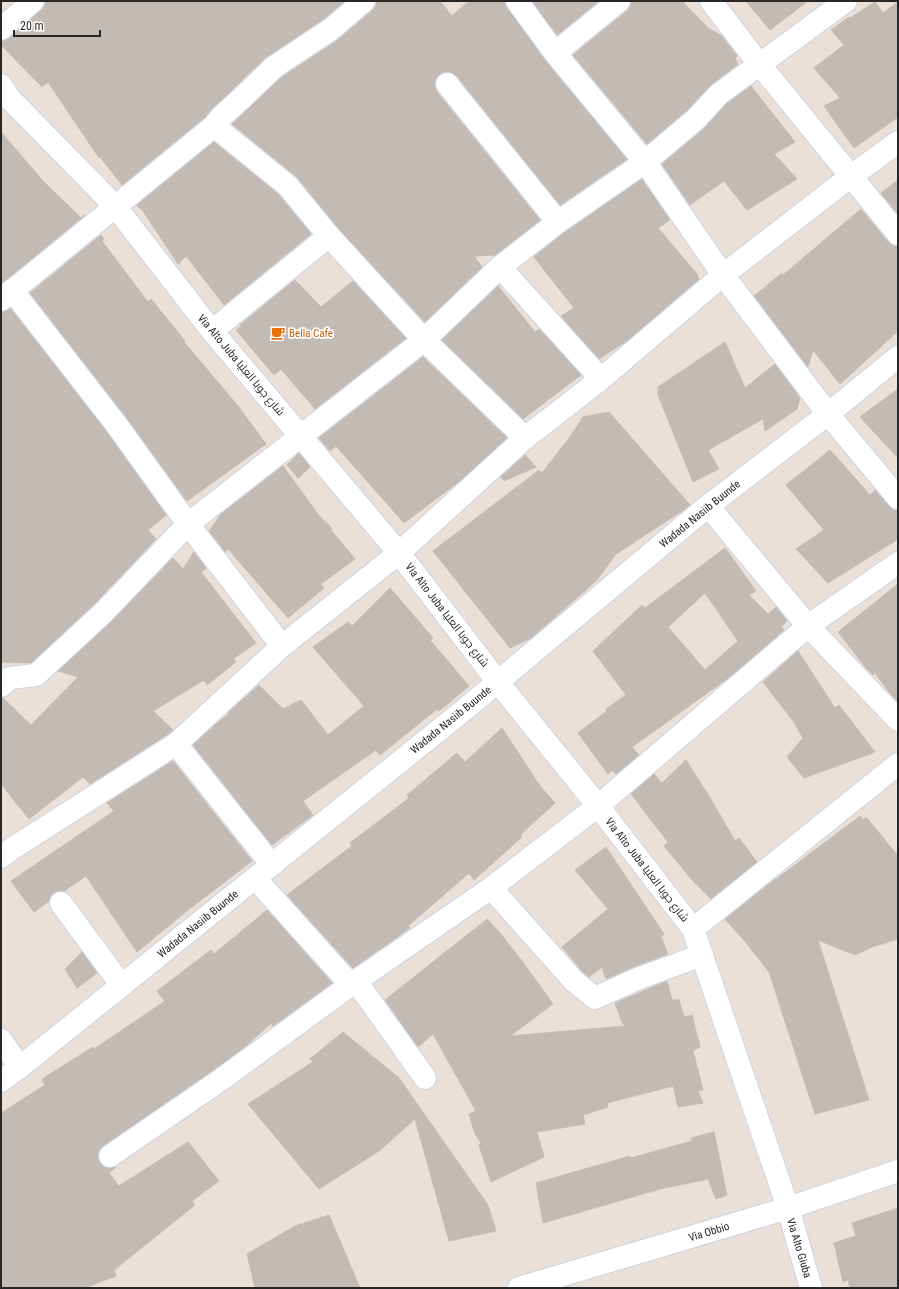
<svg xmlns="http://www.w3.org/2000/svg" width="899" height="1289" font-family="'Roboto Condensed',Cairo,sans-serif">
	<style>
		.building { fill: #c2bab5; stroke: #c5bcb2; fill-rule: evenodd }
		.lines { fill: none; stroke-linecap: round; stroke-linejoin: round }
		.minor-casing { stroke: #cdd3e1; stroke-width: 24 }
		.tertiary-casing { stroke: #cdd3e1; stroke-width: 24 }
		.minor { stroke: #fff; stroke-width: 22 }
		.tertiary { stroke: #fff; stroke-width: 22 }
		.labels { text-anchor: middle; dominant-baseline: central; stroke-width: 3.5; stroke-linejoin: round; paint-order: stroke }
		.food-label { font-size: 11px; fill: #c56008; stroke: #fff; text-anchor: start }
		.street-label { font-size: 11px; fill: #272727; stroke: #fff }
	</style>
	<rect width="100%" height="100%" fill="#eae0d8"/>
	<path class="building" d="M 45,1 L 345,1 L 322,20 L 265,58 L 213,108 L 205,117 L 122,185 L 100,157 L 99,158 L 48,82 L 42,87 L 1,45 L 1,41 L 9,38 L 41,10 L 45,5 Z
		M 376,1 L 440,1 L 452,16 L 469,1 L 505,1 L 507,8 L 545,60 L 627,159 L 560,205 L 457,76 L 452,73 L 445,72 L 439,75 L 435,80 L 435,86 L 437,92 L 540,220 L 496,255 L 474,256 L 482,267 L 425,322 L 338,228 L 297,177 L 232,124 L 282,77 L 338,40 L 372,11 L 376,6 Z
		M 532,1 L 599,1 L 557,35 Z
		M 631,1 L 682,1 L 708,28 L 722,36 L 737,56 L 735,58 L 738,64 L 712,84 L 687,110 L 647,144 L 573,55 L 627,11 L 630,6 Z
		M 746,1 L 808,1 L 770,30 Z
		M 875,2 L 883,13 L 898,2 L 898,117 L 854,148 L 824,106 L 840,98 L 814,68 L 844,45 L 831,30 L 849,17 L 850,18 Z
		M 751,86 L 795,142 L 774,154 L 797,179 L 747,210 L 724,181 L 690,205 L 662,164 L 704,129 L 727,103 Z
		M 1,132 L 43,181 L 81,218 L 85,215 L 1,284 Z
		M 214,142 L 278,194 L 311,234 L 224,305 L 186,256 L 178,264 L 141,208 L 140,209 L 137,205 Z
		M 642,179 L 670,220 L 658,228 L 697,274 L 699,279 L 628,340 L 599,359 L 561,316 L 574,308 L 534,257 L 565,232 Z
		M 898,180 L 898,214 L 881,193 Z
		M 861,209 L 888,242 L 893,246 L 898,246 L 898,331 L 840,384 L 813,350 L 808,367 L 754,296 L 782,273 L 783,275 Z
		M 101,235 L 104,239 L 102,241 L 148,302 L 151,299 L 185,341 L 184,342 L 238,406 L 266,444 L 187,501 L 126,417 L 30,293 Z
		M 295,280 L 321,307 L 353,281 L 406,338 L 315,409 L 281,369 L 274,375 L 236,330 L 241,326 L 240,325 Z
		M 498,286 L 535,332 L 539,329 L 581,375 L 523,419 L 442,340 Z
		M 10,308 L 106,431 L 166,515 L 148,530 L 156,539 L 95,603 L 31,663 L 1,662 L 1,312 Z
		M 725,342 L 745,388 L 775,364 L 800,398 L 797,409 L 765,431 L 763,419 L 708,450 L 719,469 L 693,482 L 658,395 L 658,387 Z
		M 423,357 L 507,438 L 461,480 L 404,523 L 336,446 L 330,451 L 319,438 Z
		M 898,389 L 898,458 L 860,417 Z
		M 609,412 L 690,505 L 682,511 L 616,554 L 597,580 L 531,638 L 510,648 L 433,551 L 539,470 L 542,473 L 570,437 L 583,417 Z
		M 830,450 L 870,495 L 875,490 L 889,506 L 893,510 L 898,510 L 898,539 L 828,583 L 796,549 L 824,530 L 786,485 Z
		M 299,453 L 310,467 L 298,478 L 287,465 Z
		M 525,455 L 536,467 L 504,481 L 501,477 Z
		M 283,466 L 320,517 L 332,528 L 331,530 L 355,559 L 321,584 L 324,588 L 288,618 L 228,549 L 225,552 L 209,531 L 221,514 Z
		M 725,548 L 756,591 L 749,595 L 768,614 L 776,607 L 787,621 L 781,627 L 784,630 L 731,676 L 632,747 L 639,755 L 616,774 L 612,770 L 608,774 L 578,733 L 607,711 L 606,709 L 626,695 L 593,651 L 642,605 L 645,608 ZM 705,593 L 738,641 L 705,670 L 668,627 Z
		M 194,552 L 206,568 L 201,572 L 256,643 L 233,659 L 236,662 L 207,685 L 204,680 L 153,711 L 173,730 L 168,734 L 90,784 L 83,777 L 29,819 L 1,784 L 1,698 L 3,698 L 31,725 L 78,677 L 58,671 L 112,621 L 173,558 L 183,569 Z
		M 898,584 L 898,702 L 889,692 L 875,673 L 873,675 L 866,668 L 838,632 Z
		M 390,588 L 433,638 L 430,640 L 469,686 L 439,711 L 437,709 L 380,755 L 376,750 L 303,801 L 313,815 L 272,845 L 193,745 L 215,725 L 229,714 L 228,713 L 259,685 L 283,709 L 301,700 L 328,735 L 364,706 L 313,647 L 348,622 L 352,626 Z
		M 798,651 L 835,708 L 839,705 L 875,752 L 804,778 L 787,757 L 803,738 L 794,722 L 763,682 Z
		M 502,728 L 540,786 L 555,803 L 520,835 L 522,837 L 474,880 L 469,873 L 408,926 L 410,928 L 353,968 L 287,895 L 352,846 L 350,843 L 409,798 L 407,795 L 457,753 L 465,762 Z
		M 686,760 L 712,801 L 735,841 L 739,838 L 757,862 L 711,899 L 694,882 L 664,846 L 668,842 L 631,794 L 654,774 L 662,783 Z
		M 173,761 L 252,861 L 188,910 L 137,952 L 86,876 L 64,891 L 59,891 L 54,893 L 50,898 L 49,901 L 34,912 L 11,881 L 114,811 L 107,803 Z
		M 860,816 L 863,820 L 866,817 L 898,856 L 898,939 L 872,947 L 855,955 L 818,940 L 869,1100 L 815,1114 L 769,972 L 748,945 L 725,919 L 774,880 L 775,880 Z
		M 606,847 L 664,934 L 661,937 L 668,954 L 633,967 L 606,979 L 602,967 L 589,977 L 583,972 L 562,947 L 608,909 L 575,870 Z
		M 267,910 L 332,983 L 273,1026 L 271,1023 L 247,1045 L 215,1069 L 103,1146 L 99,1150 L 98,1157 L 100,1163 L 104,1167 L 111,1168 L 116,1167 L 109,1173 L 119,1186 L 188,1142 L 219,1181 L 192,1201 L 195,1205 L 114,1270 L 116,1276 L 84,1288 L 1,1288 L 1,1113 L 45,1085 L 42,1079 L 93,1047 L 94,1049 L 165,1001 L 157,991 L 211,950 L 214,954 Z
		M 487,919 L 500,933 L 522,961 L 553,1004 L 510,1036 L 625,1026 L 622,1022 L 615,1003 L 667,981 L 672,1000 L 679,1000 L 684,1017 L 692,1015 L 700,1047 L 693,1051 L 703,1090 L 698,1091 L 703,1103 L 678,1107 L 673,1086 L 607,1103 L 608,1107 L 583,1115 L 585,1124 L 537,1132 L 544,1157 L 491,1182 L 479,1145 L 481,1143 L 475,1134 L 469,1114 L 476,1111 L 433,1034 L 418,1047 L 385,1000 Z
		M 82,952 L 97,973 L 77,988 L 65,969 Z
		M 343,1032 L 399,1078 L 488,1205 L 496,1231 L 449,1241 L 415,1119 L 379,1151 L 319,1189 L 248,1104 L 313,1062 L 310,1059 Z
		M 714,1132 L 727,1195 L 716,1199 L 708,1179 L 660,1189 L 543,1223 L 536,1183 L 630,1156 L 631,1158 L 692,1141 L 691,1138 Z
		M 898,1208 L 898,1288 L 850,1288 L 848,1280 L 843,1282 L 834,1243 L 856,1236 L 852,1223 Z
		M 329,1215 L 360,1288 L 255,1288 L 247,1254 L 295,1226 Z"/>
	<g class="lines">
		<defs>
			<path id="minor" d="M 517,1 L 555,53 L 645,162 L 723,275 L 828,414 L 898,498
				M 711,1 L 760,65 L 898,234
				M 1,29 L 33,1
				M 555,53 L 619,1
				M 447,84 L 558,222
				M 214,126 L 287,185 L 329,236 L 424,340 L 525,438
				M 500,267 L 601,379
				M 12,290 L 116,424 L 188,524 L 282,646
				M 1,300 L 214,126 L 221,117 L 242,98 L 274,67 L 330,30 L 364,1
				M 212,331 L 329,236
				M 708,506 L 808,626 L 898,720
				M 1,686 L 10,678 L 36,675 L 104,612 L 188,524 L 424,340 L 500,267 L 558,222 L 645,162 L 696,119 L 719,94 L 846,1
				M 176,744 L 272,865
				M 1,857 L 10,850 L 176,744 L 282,646 L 399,553 L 525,438 L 601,379 L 723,275 L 850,177 L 898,142
				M 255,878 L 351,985
				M 491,888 L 574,981 L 595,998 L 637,979 L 702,955
				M 61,903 L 122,986
				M 693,929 L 898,764
				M 356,981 L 425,1078
				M 1,1040 L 20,1067
				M 110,1156 L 222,1079 L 356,981 L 491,888 L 598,806 L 808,626 L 898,563
				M 519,1288 L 788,1208 L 898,1171"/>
			<path id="tertiary" d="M 1,85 L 10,99 L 115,206 L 212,331 L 399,553 L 498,682 L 598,806 L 693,929 L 788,1208 L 811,1288
				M 1,1081 L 20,1067 L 464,710 L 708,506 L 828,414 L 898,357"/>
		</defs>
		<use href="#minor" class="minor-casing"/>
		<use href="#tertiary" class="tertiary-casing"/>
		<use href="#minor" class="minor"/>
		<use href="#tertiary" class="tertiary"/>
	</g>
	<defs>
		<symbol id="cafe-bare" viewBox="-9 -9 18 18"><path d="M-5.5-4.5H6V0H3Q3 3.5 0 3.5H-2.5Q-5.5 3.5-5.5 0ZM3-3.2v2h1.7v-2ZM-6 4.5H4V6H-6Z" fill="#e8710a" stroke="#fff" stroke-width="2.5" paint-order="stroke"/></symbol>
	</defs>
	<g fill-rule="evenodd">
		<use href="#cafe-bare" x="268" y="323" width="20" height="20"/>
	</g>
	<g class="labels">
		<g class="food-label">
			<text x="289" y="333">Bella Cafe</text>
		</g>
		<g class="street-label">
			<text transform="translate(241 365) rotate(50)">Via Alto Juba شارع جوبا العليا</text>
			<text transform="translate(700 514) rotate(-39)">Wadada Nasiib Buunde</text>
			<text transform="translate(447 615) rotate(52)">Via Alto Juba شارع جوبا العليا</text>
			<text transform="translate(451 720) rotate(-39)">Wadada Nasiib Buunde</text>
			<text transform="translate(647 870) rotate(52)">Via Alto Juba شارع جوبا العليا</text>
			<text transform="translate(198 924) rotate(-39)">Wadada Nasiib Buunde</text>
			<text transform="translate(709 1232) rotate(-17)">Via Obbio</text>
			<text transform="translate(799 1248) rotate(73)">Via Alto Giuba</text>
		</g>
	</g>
	<rect width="899" height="1289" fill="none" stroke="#272727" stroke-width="4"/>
	<path d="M14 30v6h86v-6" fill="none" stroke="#272727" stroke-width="2"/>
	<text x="20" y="30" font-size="12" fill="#272727" stroke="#ffffff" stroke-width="3" paint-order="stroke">20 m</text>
</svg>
